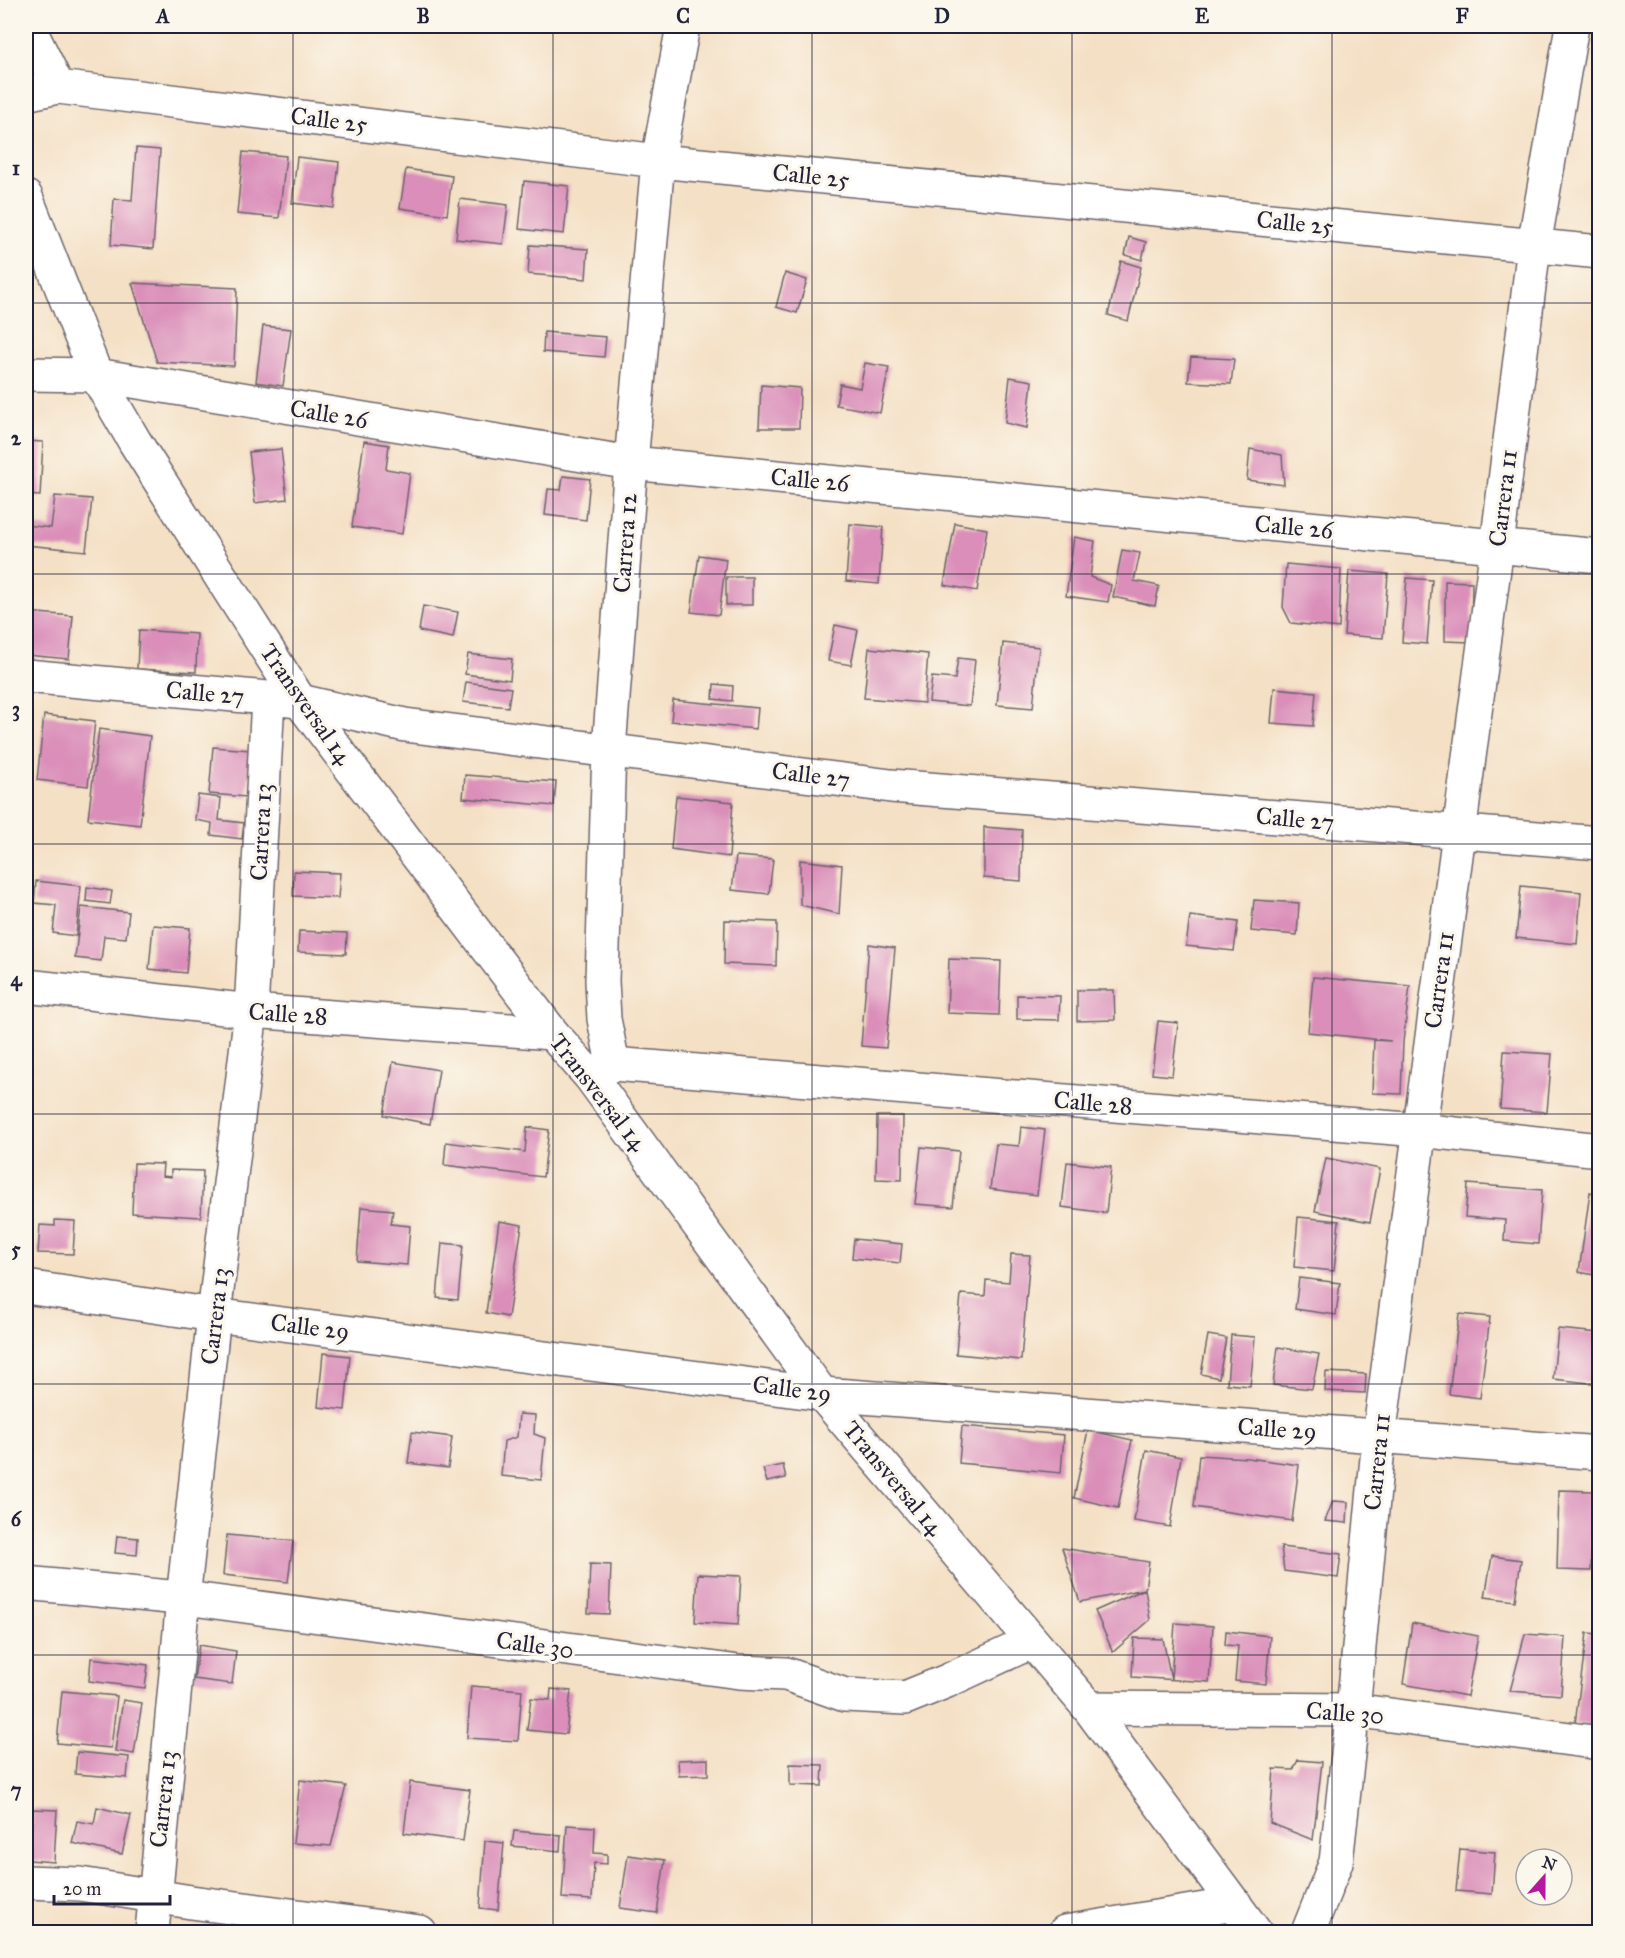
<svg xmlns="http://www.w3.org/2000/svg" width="1625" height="1958" font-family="'IM FELL Great Primer',serif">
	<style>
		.building { fill: #da8eb9 }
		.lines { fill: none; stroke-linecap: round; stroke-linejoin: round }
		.minor-casing { stroke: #6c646b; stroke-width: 36 }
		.tertiary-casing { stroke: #6c646b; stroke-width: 36 }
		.minor { stroke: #fff; stroke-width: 33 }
		.tertiary { stroke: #fff; stroke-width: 33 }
		.grid { fill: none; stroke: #22223b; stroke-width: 1.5; stroke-opacity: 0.55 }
		.labels { text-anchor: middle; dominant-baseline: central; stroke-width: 6; stroke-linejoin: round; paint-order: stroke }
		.street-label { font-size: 24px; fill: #22223b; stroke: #fbf7ec }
		.neatline { fill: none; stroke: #22223b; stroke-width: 2 }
		.grid-label { font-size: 20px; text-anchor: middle; font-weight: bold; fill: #22223b }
	</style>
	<rect width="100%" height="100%" fill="#fbf7ec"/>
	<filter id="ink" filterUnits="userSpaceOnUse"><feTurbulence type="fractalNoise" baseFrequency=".0167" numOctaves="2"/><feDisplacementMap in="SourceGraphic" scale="12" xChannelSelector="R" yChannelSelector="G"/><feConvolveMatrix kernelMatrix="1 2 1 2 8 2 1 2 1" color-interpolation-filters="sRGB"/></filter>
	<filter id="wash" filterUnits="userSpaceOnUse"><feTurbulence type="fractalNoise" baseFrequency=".008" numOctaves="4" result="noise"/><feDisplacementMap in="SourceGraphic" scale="24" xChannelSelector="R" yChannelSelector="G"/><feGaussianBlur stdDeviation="1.35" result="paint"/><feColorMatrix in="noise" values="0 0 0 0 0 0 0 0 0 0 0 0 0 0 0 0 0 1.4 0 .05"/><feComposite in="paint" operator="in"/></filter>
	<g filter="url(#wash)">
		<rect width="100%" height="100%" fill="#f4e0c5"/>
		<g id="blocks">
			<path class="building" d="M 136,148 L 160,150 L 153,249 L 111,245 L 114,199 L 132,200 Z
				M 243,152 L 286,156 L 279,218 L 237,214 Z
				M 297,157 L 339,162 L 334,208 L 292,203 Z
				M 406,169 L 452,176 L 447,215 L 400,208 Z
				M 524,181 L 569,186 L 564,234 L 519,229 Z
				M 460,199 L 508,205 L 503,244 L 456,239 Z
				M 1129,237 L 1146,242 L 1142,260 L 1125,255 Z
				M 530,245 L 588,249 L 586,279 L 528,274 Z
				M 1121,261 L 1141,267 L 1128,321 L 1108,315 Z
				M 785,273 L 807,280 L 797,313 L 776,307 Z
				M 132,283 L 237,288 L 234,366 L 157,362 Z
				M 263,326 L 291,329 L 283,386 L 256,382 Z
				M 544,332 L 606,337 L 604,357 L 543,352 Z
				M 1191,357 L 1234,359 L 1231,384 L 1188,382 Z
				M 865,363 L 889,367 L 880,413 L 836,405 L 840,384 L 860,388 Z
				M 1010,377 L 1032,381 L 1027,428 L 1005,423 Z
				M 761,385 L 800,388 L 799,428 L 759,428 Z
				M 26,441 L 43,442 L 40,496 L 26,495 Z
				M 364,441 L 389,445 L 386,469 L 410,473 L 402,534 L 352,527 Z
				M 281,449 L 287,499 L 255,503 L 249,452 Z
				M 1250,449 L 1282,455 L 1284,485 L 1247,480 Z
				M 563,476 L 590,479 L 586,520 L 545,515 L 548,489 L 561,490 Z
				M 55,496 L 92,499 L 86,551 L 26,545 L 26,525 L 51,528 Z
				M 955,523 L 987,529 L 977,591 L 944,585 Z
				M 850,524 L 883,527 L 879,584 L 846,581 Z
				M 1074,537 L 1095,541 L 1090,577 L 1111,585 L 1108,602 L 1066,596 Z
				M 1122,550 L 1140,553 L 1134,581 L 1159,586 L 1155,606 L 1113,597 Z
				M 699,555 L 726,559 L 719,615 L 691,612 Z
				M 1286,564 L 1341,569 L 1339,628 L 1291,623 L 1283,607 Z
				M 1349,571 L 1388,574 L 1383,638 L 1344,635 Z
				M 726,577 L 752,577 L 752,605 L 726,605 Z
				M 1407,578 L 1432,580 L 1427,644 L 1402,642 Z
				M 1445,581 L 1472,582 L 1471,642 L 1445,641 Z
				M 423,606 L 458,612 L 453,638 L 419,631 Z
				M 26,612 L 73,616 L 69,659 L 26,655 Z
				M 835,625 L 858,630 L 851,665 L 828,661 Z
				M 139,630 L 197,634 L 196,672 L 137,669 Z
				M 1003,643 L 1039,647 L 1033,708 L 997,705 Z
				M 869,648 L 928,654 L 924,703 L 864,698 Z
				M 468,654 L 512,659 L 510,680 L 465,674 Z
				M 958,658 L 975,660 L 970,706 L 929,702 L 932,677 L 955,679 Z
				M 466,682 L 511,688 L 508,707 L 463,702 Z
				M 714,684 L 733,686 L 732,701 L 713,699 Z
				M 1274,688 L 1316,692 L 1313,726 L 1271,723 Z
				M 673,700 L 758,708 L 756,729 L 671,721 Z
				M 44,715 L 95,721 L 88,786 L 37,780 Z
				M 99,729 L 150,736 L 140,825 L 88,819 Z
				M 213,747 L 251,750 L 247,797 L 209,794 Z
				M 465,775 L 556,782 L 554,806 L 463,798 Z
				M 198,795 L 221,798 L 219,820 L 244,823 L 242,839 L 211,835 L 212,823 L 195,820 Z
				M 676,796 L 733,802 L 729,857 L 671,849 Z
				M 984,827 L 1022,830 L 1021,881 L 984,878 Z
				M 736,856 L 773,859 L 769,894 L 732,890 Z
				M 800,860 L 842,865 L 839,914 L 800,905 Z
				M 294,871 L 340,873 L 338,898 L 293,896 Z
				M 36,881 L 81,886 L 76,936 L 53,933 L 56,905 L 34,903 Z
				M 1521,886 L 1581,892 L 1577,944 L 1516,938 Z
				M 87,887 L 112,891 L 110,904 L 86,901 Z
				M 1254,900 L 1299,903 L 1297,935 L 1251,931 Z
				M 81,907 L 129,912 L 126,938 L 104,936 L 101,961 L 75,958 Z
				M 1190,916 L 1238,922 L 1234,951 L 1186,946 Z
				M 725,920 L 777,922 L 776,966 L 724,964 Z
				M 153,925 L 190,928 L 186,973 L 149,969 Z
				M 299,931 L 347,933 L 346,954 L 298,952 Z
				M 869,944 L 895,948 L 886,1048 L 861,1046 Z
				M 949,959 L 1001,961 L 999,1015 L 947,1013 Z
				M 1313,977 L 1410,986 L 1403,1042 L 1401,1094 L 1372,1093 L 1374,1040 L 1391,1041 L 1308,1032 Z
				M 1077,990 L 1114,990 L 1115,1020 L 1077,1021 Z
				M 1017,995 L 1060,996 L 1059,1020 L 1017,1019 Z
				M 1158,1021 L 1178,1023 L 1172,1076 L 1152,1074 Z
				M 1504,1051 L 1552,1054 L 1547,1112 L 1500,1109 Z
				M 393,1062 L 439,1070 L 430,1124 L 384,1115 Z
				M 877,1116 L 903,1116 L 902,1180 L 876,1179 Z
				M 527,1127 L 549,1130 L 543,1177 L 444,1165 L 446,1142 L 525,1152 Z
				M 1021,1127 L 1045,1130 L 1037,1195 L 990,1189 L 996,1144 L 1019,1146 Z
				M 921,1147 L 959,1151 L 953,1207 L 915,1204 Z
				M 1326,1158 L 1380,1169 L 1370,1222 L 1315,1211 Z
				M 1067,1162 L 1111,1167 L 1106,1213 L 1062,1207 Z
				M 134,1163 L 163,1164 L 162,1176 L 171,1177 L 171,1170 L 203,1171 L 201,1217 L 132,1213 Z
				M 1468,1184 L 1542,1190 L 1538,1244 L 1504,1241 L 1505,1220 L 1465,1217 Z
				M 1590,1192 L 1599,1194 L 1599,1276 L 1579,1272 Z
				M 361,1207 L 393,1210 L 391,1224 L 410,1226 L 407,1265 L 357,1261 Z
				M 1298,1217 L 1339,1221 L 1334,1271 L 1294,1267 Z
				M 55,1220 L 75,1221 L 73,1254 L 38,1253 L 40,1225 L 55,1226 Z
				M 499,1221 L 522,1225 L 508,1317 L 486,1313 Z
				M 854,1239 L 902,1244 L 900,1263 L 852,1258 Z
				M 442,1243 L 463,1245 L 458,1300 L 437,1298 Z
				M 1011,1254 L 1030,1255 L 1021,1360 L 956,1354 L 961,1294 L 985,1296 L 986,1280 L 1009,1282 Z
				M 1299,1278 L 1340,1283 L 1336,1315 L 1295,1309 Z
				M 1459,1314 L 1490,1317 L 1480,1398 L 1449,1394 Z
				M 1558,1329 L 1599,1333 L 1599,1384 L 1553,1379 Z
				M 1208,1335 L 1226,1338 L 1219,1378 L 1201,1374 Z
				M 1231,1335 L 1255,1337 L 1250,1386 L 1227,1384 Z
				M 1278,1347 L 1319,1354 L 1312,1389 L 1273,1385 Z
				M 323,1353 L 350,1356 L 345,1410 L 318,1407 Z
				M 1326,1372 L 1366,1374 L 1365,1393 L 1325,1391 Z
				M 519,1414 L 535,1415 L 534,1434 L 545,1438 L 541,1480 L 501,1476 L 504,1441 L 517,1437 Z
				M 962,1426 L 1064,1435 L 1061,1473 L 959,1463 Z
				M 1088,1430 L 1132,1440 L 1118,1508 L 1074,1498 Z
				M 412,1432 L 452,1437 L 448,1468 L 408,1463 Z
				M 1146,1450 L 1181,1457 L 1170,1527 L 1134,1521 Z
				M 1199,1455 L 1248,1458 L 1299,1465 L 1292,1521 L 1194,1507 Z
				M 783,1465 L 786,1478 L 767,1482 L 763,1469 Z
				M 1559,1490 L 1593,1491 L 1591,1571 L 1557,1570 Z
				M 1333,1501 L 1348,1502 L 1347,1523 L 1325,1521 Z
				M 227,1535 L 293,1541 L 288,1582 L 223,1575 Z
				M 117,1536 L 138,1538 L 137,1555 L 115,1553 Z
				M 1281,1547 L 1341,1554 L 1338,1578 L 1284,1571 Z
				M 1062,1548 L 1149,1562 L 1145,1589 L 1150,1620 L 1113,1652 L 1095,1611 L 1145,1589 L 1080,1602 Z
				M 1492,1556 L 1521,1560 L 1515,1601 L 1485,1597 Z
				M 590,1564 L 611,1565 L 609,1614 L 588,1613 Z
				M 698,1574 L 741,1576 L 738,1625 L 695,1622 Z
				M 1175,1623 L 1213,1626 L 1209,1682 L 1132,1677 L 1134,1638 L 1163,1639 L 1171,1679 Z
				M 1412,1623 L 1478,1636 L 1467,1696 L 1403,1684 Z
				M 1226,1631 L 1270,1636 L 1266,1684 L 1235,1681 L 1238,1646 L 1225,1645 Z
				M 1587,1633 L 1599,1634 L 1599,1707 L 1597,1727 L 1575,1724 Z
				M 1525,1634 L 1565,1637 L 1561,1695 L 1510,1691 Z
				M 199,1645 L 236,1651 L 232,1684 L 194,1679 Z
				M 91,1658 L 148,1665 L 145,1688 L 89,1681 Z
				M 471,1686 L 522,1690 L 518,1741 L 467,1738 Z
				M 551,1689 L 571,1691 L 566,1734 L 527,1730 L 531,1698 L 550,1700 Z
				M 62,1691 L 117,1696 L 111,1748 L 57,1743 Z
				M 123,1700 L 142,1703 L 134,1754 L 115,1751 Z
				M 77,1752 L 129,1757 L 127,1778 L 75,1774 Z
				M 708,1759 L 708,1775 L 679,1776 L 678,1760 Z
				M 1298,1760 L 1322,1762 L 1313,1840 L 1270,1823 L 1274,1769 L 1293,1770 Z
				M 790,1764 L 823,1765 L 822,1786 L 790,1785 Z
				M 300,1780 L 346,1786 L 331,1846 L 293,1843 Z
				M 410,1782 L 470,1790 L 463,1841 L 404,1833 Z
				M 97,1807 L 131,1815 L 122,1854 L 72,1843 L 77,1821 L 94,1824 Z
				M 33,1809 L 57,1810 L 54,1862 L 29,1860 Z
				M 567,1825 L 595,1827 L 594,1853 L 607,1854 L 607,1864 L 594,1863 L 592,1900 L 562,1898 Z
				M 514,1831 L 561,1835 L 560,1851 L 512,1846 Z
				M 485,1841 L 504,1843 L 498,1910 L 480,1908 Z
				M 1460,1849 L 1495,1852 L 1492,1894 L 1456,1891 Z
				M 628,1855 L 665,1860 L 657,1913 L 620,1908 Z"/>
		</g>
	</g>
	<g filter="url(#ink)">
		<use href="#blocks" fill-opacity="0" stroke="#6c646b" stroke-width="1.5"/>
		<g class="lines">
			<defs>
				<path id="minor" d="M 28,26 L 58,87
					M 26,94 L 58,87 L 658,161 L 1600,252
					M 26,374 L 96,375 L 631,463 L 1600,556
					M 26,676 L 300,701 L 405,725 L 891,786 L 1600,843
					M 26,986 L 251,1011 L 552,1033
					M 613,1064 L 604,1019 L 602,981 L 609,749 L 631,463 L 658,161 L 683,26
					M 594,1074 L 613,1064 L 1419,1130 L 1600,1150
					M 26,1287 L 214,1315 L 822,1394 L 1600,1453
					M 26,1583 L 200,1600 L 739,1672 L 786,1674 L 845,1695 L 905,1698 L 947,1681 L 1031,1642
					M 1089,1708 L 1353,1710 L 1600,1743
					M 26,1882 L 80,1884 L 191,1902 L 420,1932
					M 152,1932 L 183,1599 L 214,1315 L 251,1011 L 268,699
					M 1065,1932 L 1235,1904
					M 1308,1932 L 1336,1862 L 1353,1710 L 1379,1437 L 1497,546 L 1534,246 L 1572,26"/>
				<path id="tertiary" d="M 26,197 L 96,375 L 135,442 L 300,701 L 552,1033 L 590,1076 L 822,1394 L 1089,1708 L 1255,1932"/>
			</defs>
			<use href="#minor" class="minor-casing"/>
			<use href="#tertiary" class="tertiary-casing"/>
			<use href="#minor" class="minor"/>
			<use href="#tertiary" class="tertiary"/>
		</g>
	</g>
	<path class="grid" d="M 293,26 L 293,1932M 553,26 L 553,1932M 812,26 L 812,1932M 1072,26 L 1072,1932M 1332,26 L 1332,1932M 26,303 L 1600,303M 26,574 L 1600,574M 26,844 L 1600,844M 26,1114 L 1600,1114M 26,1384 L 1600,1384M 26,1655 L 1600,1655"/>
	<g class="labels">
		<g class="street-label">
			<text transform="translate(329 120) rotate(7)">Calle 25</text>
			<text transform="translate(811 176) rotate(6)">Calle 25</text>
			<text transform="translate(1295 223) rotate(6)">Calle 25</text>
			<text transform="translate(329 414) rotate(9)">Calle 26</text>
			<text transform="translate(810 480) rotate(5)">Calle 26</text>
			<text transform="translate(1503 498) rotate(-83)">Carrera 11</text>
			<text transform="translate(1294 527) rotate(5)">Calle 26</text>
			<text transform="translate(625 543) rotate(-86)">Carrera 12</text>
			<text transform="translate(205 693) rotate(5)">Calle 27</text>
			<text transform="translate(306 704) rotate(55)">Transversal 14</text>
			<text transform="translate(811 775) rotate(7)">Calle 27</text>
			<text transform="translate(1295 819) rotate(5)">Calle 27</text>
			<text transform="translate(261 832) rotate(-87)">Carrera 13</text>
			<text transform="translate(1439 980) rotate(-82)">Carrera 11</text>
			<text transform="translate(288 1014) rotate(4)">Calle 28</text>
			<text transform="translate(598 1092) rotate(52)">Transversal 14</text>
			<text transform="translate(1093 1103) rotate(5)">Calle 28</text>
			<text transform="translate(215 1316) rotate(-83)">Carrera 13</text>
			<text transform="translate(310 1327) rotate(7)">Calle 29</text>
			<text transform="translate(792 1389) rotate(7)">Calle 29</text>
			<text transform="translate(1277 1429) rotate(4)">Calle 29</text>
			<text transform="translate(1377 1462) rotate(-84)">Carrera 11</text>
			<text transform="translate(893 1478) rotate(50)">Transversal 14</text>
			<text transform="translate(535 1645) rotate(8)">Calle 30</text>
			<text transform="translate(1345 1713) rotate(4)">Calle 30</text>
			<text transform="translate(163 1799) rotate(-84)">Carrera 13</text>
		</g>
	</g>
	<rect width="1625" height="1958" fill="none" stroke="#fbf7ec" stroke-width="66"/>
	<g transform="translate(1544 1877) rotate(21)"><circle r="28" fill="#fbf7ec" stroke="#a4a2a5" stroke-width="1.5"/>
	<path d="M0-4.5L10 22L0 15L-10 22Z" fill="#b5179e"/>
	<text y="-9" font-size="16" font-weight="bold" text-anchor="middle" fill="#22223b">N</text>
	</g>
	<path d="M54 1895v9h116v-9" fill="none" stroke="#22223b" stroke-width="3"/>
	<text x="63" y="1895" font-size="18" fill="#22223b" stroke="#fbf7ec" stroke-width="4.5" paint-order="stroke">20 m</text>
	<rect x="33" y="33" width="1559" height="1892" class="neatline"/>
	<g class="grid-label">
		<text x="163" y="23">A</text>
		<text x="423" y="23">B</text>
		<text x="683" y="23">C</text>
		<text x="942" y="23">D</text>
		<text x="1202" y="23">E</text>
		<text x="1462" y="23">F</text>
		<text x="16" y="175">1</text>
		<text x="16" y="445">2</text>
		<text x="16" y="716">3</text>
		<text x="16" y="986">4</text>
		<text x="16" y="1256">5</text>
		<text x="16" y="1526">6</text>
		<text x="16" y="1797">7</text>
	</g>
</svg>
